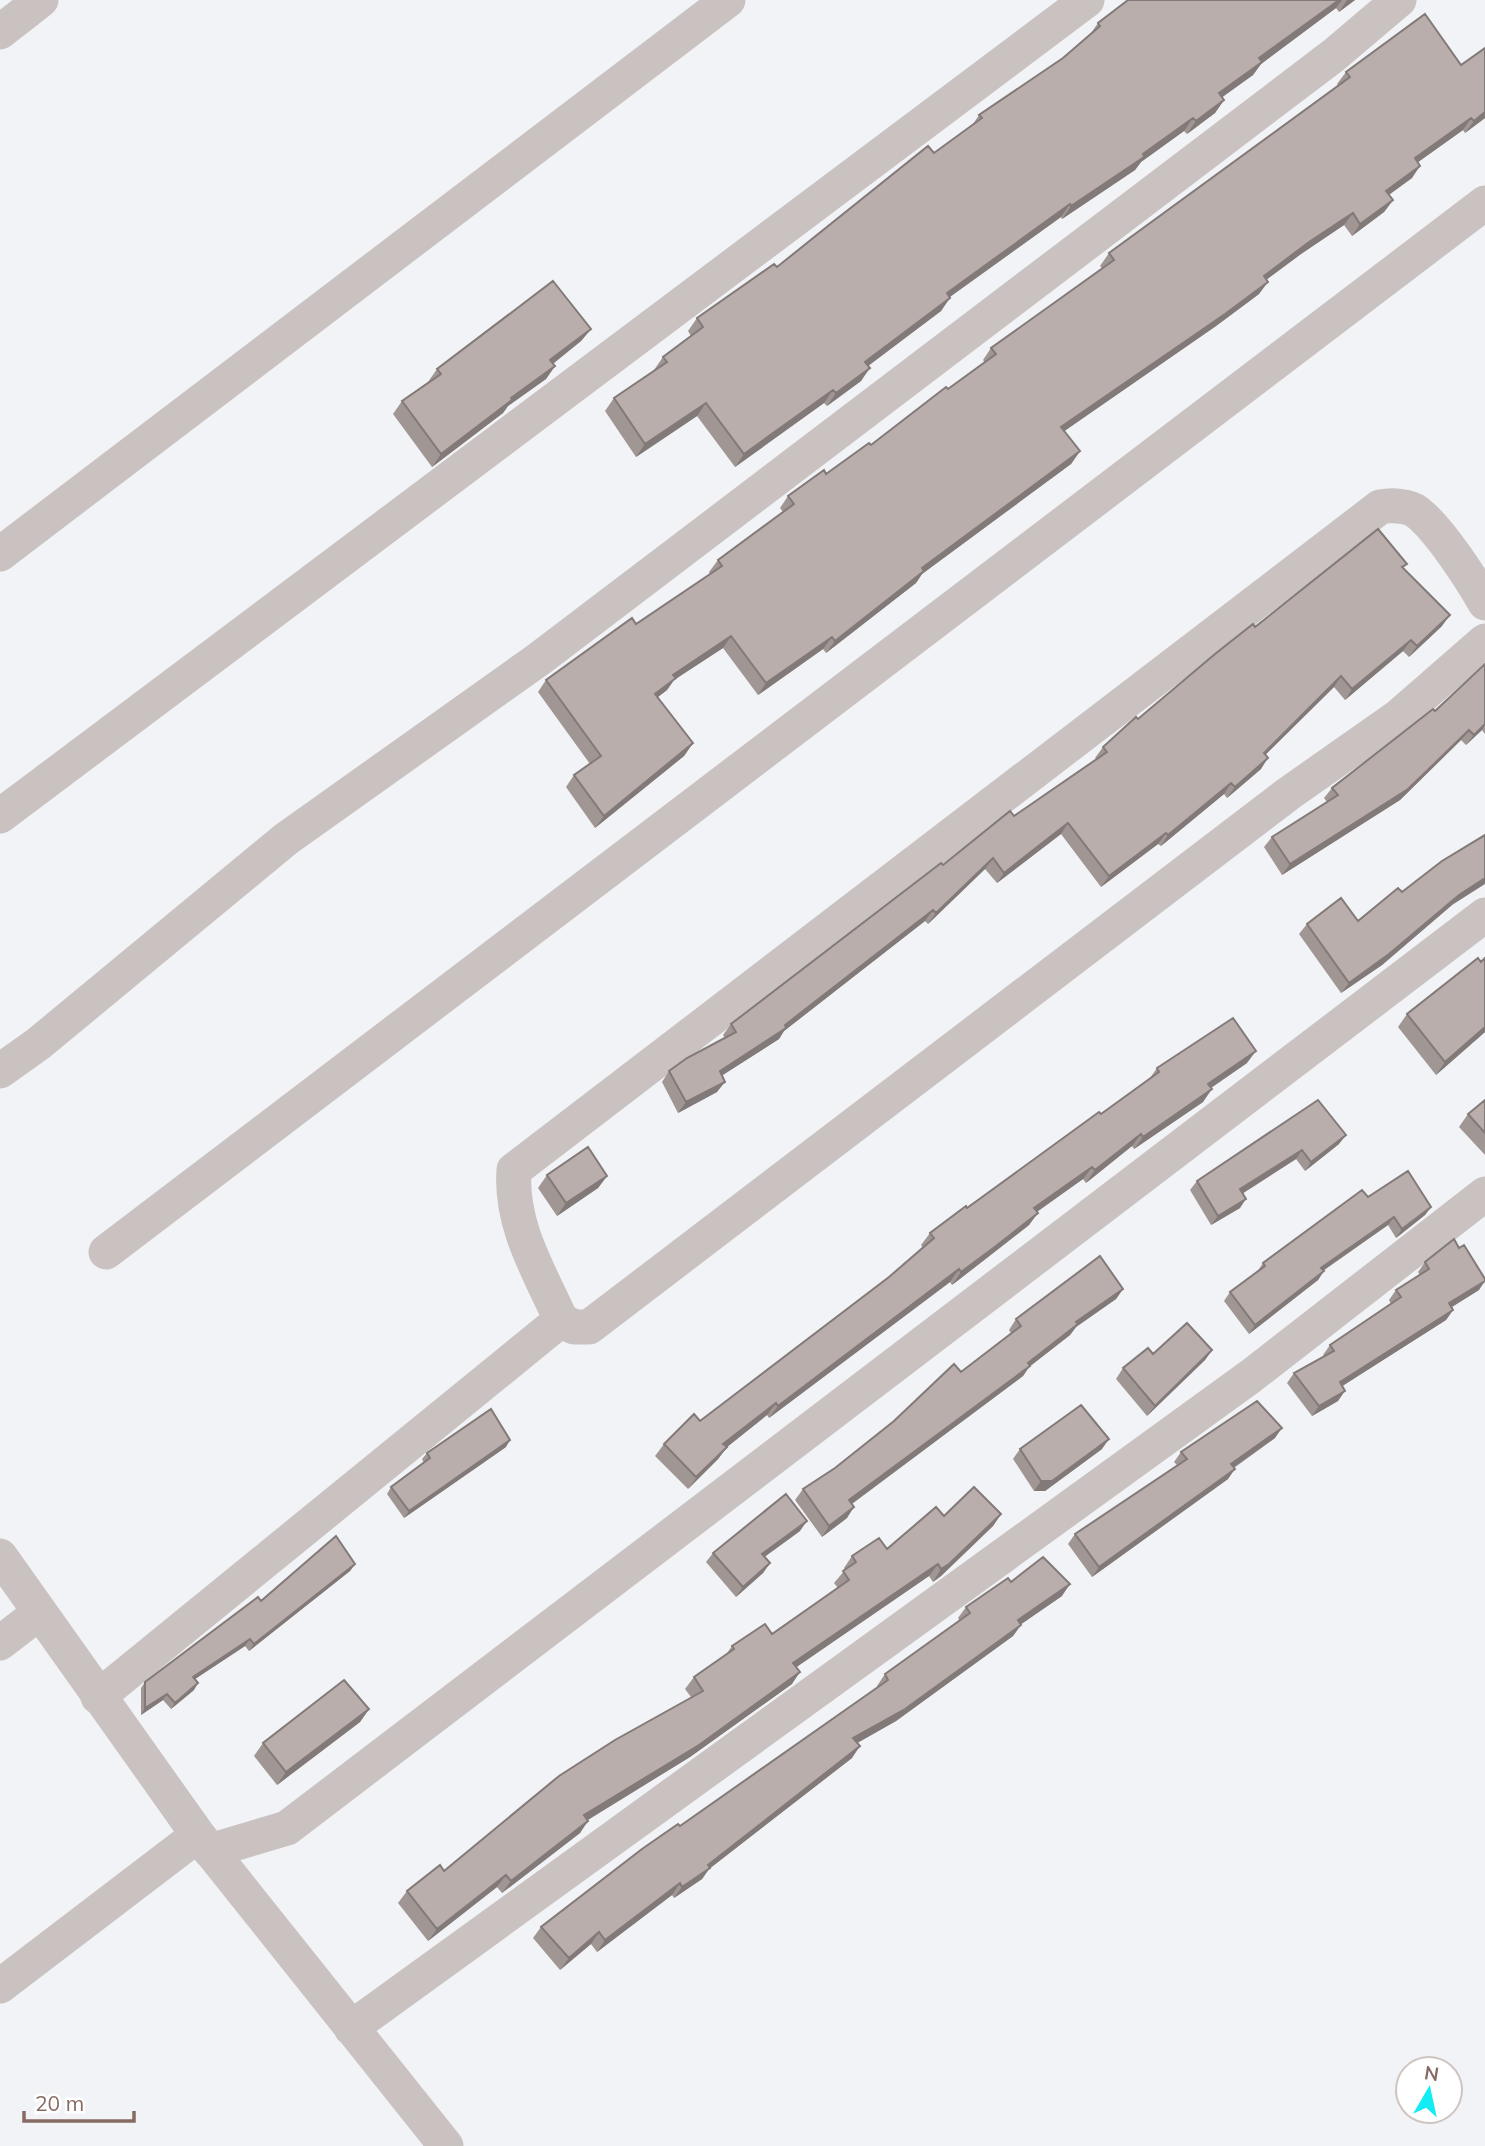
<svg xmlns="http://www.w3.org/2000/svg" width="1485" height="2146" font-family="Mulish,sans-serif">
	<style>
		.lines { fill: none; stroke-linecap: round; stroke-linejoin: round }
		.minor { stroke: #c9c2c0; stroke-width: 35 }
		.wall { fill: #a09694 }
		.shaded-wall { fill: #827a78 }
		.building { fill: #baaeac; stroke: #827a78; stroke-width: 2 }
	</style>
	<rect width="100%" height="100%" fill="#f2f3f6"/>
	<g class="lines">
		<path class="minor" d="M 0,32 L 41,0
			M 0,554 L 728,0
			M 1485,603 C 1471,578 1439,529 1417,512 C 1408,505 1390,505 1380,507 L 514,1170 C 510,1225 539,1271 561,1320 L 574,1327 L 589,1327 L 1288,794 L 1399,716 L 1485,641
			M 0,816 L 1087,0
			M 0,1071 L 38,1044 L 286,839 L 539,659 L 1334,55 L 1399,0
			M 106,1252 L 1485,203
			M 0,1556 L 198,1835 L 446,2146
			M 0,1643 L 39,1613
			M 98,1697 L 561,1320
			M 210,1851 L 287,1828 L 1485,915
			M 0,1986 L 198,1835
			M 351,2028 L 1251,1376 L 1485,1194"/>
	</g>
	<path class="wall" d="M 1128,0 L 1355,0 L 1339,12 L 1336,8 L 1261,64 L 1253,75 L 1222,97 L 1224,100 L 1215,113 L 1187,134 L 1184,131 L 1141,162 L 1135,170 L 1062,219 L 1061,217 L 950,297 L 941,311 L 868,366 L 861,381 L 827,406 L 824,403 L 735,467 L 697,416 L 636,457 L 605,411 L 614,398 L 654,371 L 654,370 L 663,357 L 691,336 L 688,331 L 697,318 L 777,267 L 971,127 L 979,115 L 1063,58 L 1089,36 L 1098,23 Z
		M 1346,72 L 1485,118 L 1465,133 L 1463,130 L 1418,162 L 1412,178 L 1389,194 L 1393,200 L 1384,212 L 1352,236 L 1344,225 L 1301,254 L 1266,280 L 1259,294 L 1216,326 L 1064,431 L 1080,451 L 1071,464 L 922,574 L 916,583 L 826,653 L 823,649 L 758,695 L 723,648 L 674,680 L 667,690 L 658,697 L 693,743 L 684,756 L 595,828 L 566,787 L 574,775 L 590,764 L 538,692 L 546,680 L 636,624 L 710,574 L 709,572 L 718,560 L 783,512 L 780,508 L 788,496 L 826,474 L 871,445 L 985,363 L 983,360 L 991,348 L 1102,268 L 1100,266 L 1109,253 L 1339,86 L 1337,84 Z
		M 591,329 L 581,341 L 553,364 L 555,366 L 546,379 L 508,406 L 503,413 L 432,467 L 393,414 L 402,401 L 428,382 L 437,369 Z
		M 1407,564 L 1403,568 L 1442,626 L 1409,657 L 1403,651 L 1345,700 L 1334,687 L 1265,755 L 1261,769 L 1227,798 L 1224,794 L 1161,846 L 1158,844 L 1101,887 L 1061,834 L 997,883 L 985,869 L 928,924 L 925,921 L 784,1031 L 779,1039 L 722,1075 L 717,1092 L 678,1113 L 662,1082 L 669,1071 L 725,1038 L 723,1035 L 731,1024 L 943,865 L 1096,759 L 1095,758 L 1103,747 L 1255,627 Z
		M 1485,664 L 1485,734 L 1482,730 L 1466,745 L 1461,740 L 1400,800 L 1282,875 L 1264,847 L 1272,837 L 1327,802 L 1324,798 L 1332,788 L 1435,711 Z
		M 1402,892 L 1452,905 L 1382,965 L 1341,993 L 1299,934 L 1307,924 L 1358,921 Z
		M 1485,958 L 1485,1032 L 1436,1075 L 1398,1027 L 1407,1014 Z
		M 1247,1063 L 1211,1088 L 1203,1102 L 1134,1149 L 1132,1146 L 1086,1183 L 1083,1179 L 1037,1212 L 1029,1225 L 987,1258 L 952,1285 L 950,1282 L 769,1418 L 767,1415 L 727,1447 L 718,1459 L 688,1489 L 655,1456 L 664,1444 L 700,1421 L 889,1277 L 923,1248 L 921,1245 L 930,1233 L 1101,1114 L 1150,1078 L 1157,1068 Z
		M 1318,1100 L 1339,1144 L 1305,1171 L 1296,1159 L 1243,1193 L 1240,1208 L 1211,1225 L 1190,1190 L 1197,1181 Z
		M 1485,1100 L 1485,1155 L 1459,1127 L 1468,1114 Z
		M 547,1175 L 607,1176 L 598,1188 L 557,1216 L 538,1188 Z
		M 1368,1197 L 1431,1207 L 1425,1215 L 1396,1238 L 1388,1225 L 1323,1271 L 1318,1280 L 1249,1334 L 1224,1301 L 1230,1292 L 1257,1272 L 1263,1263 Z
		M 1425,1262 L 1479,1290 L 1452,1307 L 1453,1310 L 1446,1320 L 1342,1386 L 1338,1401 L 1312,1416 L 1287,1383 L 1294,1373 L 1324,1356 L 1323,1355 L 1330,1345 L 1391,1304 L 1389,1300 L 1396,1290 L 1420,1275 L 1418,1272 Z
		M 1123,1289 L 1116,1299 L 1076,1327 L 1070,1335 L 1029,1367 L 1023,1376 L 852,1504 L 847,1518 L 822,1537 L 795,1500 L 803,1489 L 835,1468 L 1011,1333 L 1009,1330 L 1016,1319 Z
		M 1212,1350 L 1205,1360 L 1147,1416 L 1116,1379 L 1123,1368 L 1153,1354 Z
		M 1275,1438 L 1234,1468 L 1228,1479 L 1092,1577 L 1068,1544 L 1075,1534 L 1177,1465 L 1174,1462 L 1181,1452 Z
		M 506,1447 L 404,1518 L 387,1494 L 391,1487 L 424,1463 L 422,1459 L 427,1453 Z
		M 1020,1449 L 1102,1449 L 1045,1491 L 1034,1491 L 1013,1459 Z
		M 1001,1514 L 993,1526 L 941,1576 L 933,1582 L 929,1576 L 796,1667 L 792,1684 L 690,1757 L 588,1820 L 580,1833 L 502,1893 L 497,1887 L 428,1941 L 398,1903 L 407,1891 L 444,1871 L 691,1697 L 685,1689 L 694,1677 L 725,1656 L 732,1646 L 772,1634 L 838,1588 L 834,1583 L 845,1570 L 844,1568 L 852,1556 L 887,1549 L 944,1516 Z
		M 800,1531 L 764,1557 L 770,1563 L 763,1573 L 736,1597 L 706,1562 L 713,1553 Z
		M 355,1564 L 350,1571 L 249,1651 L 245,1646 L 195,1679 L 194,1690 L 171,1709 L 163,1700 L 141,1715 L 141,1688 L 145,1682 L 261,1601 Z
		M 1011,1582 L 1062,1596 L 1021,1624 L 1013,1636 L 896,1721 L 857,1743 L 852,1758 L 709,1869 L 702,1879 L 674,1898 L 672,1895 L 597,1952 L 591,1944 L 560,1970 L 533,1938 L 541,1927 L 878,1687 L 877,1686 L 885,1674 L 960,1621 L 958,1618 L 966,1607 Z
		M 369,1709 L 360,1722 L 277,1785 L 254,1756 L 263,1743 Z"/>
	<path class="shaded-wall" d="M 1339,0 L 1342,0 L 1336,8 L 1261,64 L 1253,75 L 1210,106 L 1219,93 L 1259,58 Z
		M 1347,0 L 1355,0 L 1339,12 Z
		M 1224,100 L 1215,113 L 1187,134 L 1196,121 Z
		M 1485,112 L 1485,118 L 1465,133 L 1474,121 Z
		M 1193,118 L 1184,131 L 1141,162 L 1135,170 L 1062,219 L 1071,206 Z
		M 1471,118 L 1463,130 L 1407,170 L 1415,158 Z
		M 1420,166 L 1412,178 L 1378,203 L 1386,191 Z
		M 1393,200 L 1384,212 L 1352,236 L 1360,224 Z
		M 1070,204 L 1061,217 L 937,306 L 947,293 Z
		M 1353,213 L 1344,225 L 1301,254 L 1255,288 L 1264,276 L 1309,242 Z
		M 1268,282 L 1259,294 L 1216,326 L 1053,439 L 1061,427 Z
		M 950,298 L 941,311 L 856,375 L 865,362 Z
		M 591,329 L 581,341 L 541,373 L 550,360 Z
		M 555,366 L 546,379 L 508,406 L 503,413 L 432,467 L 441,454 L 511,398 Z
		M 870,368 L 861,381 L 827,406 L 836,393 Z
		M 833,390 L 824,403 L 735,467 L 744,454 Z
		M 706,403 L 697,416 L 636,457 L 645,444 Z
		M 1080,451 L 1071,464 L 922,574 L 916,583 L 826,653 L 835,641 L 922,568 Z
		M 1450,615 L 1442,626 L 1409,657 L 1417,646 Z
		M 731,636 L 723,648 L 674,680 L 667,690 L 646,706 L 655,694 L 673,675 Z
		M 832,637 L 823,649 L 758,695 L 766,683 Z
		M 1411,640 L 1403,651 L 1345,700 L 1352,689 Z
		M 1341,676 L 1334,687 L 1256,764 L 1264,753 Z
		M 1485,724 L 1482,730 L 1466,745 L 1474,735 Z
		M 1469,730 L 1461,740 L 1400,800 L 1282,875 L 1290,864 Z
		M 693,743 L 684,756 L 595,828 L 604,816 Z
		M 1268,758 L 1261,769 L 1227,798 L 1235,787 Z
		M 1231,783 L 1224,794 L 1161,846 L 1168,835 Z
		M 1068,823 L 1061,834 L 997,883 L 1004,873 Z
		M 1166,833 L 1158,844 L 1101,887 L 1109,876 Z
		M 993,858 L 985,869 L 928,924 L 936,913 Z
		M 1485,878 L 1485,884 L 1452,905 L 1382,965 L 1341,993 L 1349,983 L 1459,895 Z
		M 933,910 L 925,921 L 784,1031 L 779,1039 L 712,1082 L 720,1071 L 785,1025 Z
		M 1485,1027 L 1485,1032 L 1436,1075 L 1445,1062 Z
		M 1256,1051 L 1247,1063 L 1199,1096 L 1208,1084 Z
		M 725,1082 L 717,1092 L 678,1113 L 686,1102 Z
		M 1212,1089 L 1203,1102 L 1134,1149 L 1143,1137 Z
		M 1141,1134 L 1132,1146 L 1086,1183 L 1095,1170 Z
		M 1346,1135 L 1339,1144 L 1305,1171 L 1311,1162 Z
		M 1302,1150 L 1296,1159 L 1234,1199 L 1240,1189 Z
		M 1092,1167 L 1083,1179 L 1025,1220 L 1034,1208 Z
		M 607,1176 L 598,1188 L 557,1216 L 566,1203 Z
		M 1246,1199 L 1240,1208 L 1211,1225 L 1218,1216 Z
		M 1431,1207 L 1425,1215 L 1396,1238 L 1402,1229 Z
		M 1038,1213 L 1029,1225 L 952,1285 L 961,1272 Z
		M 1394,1217 L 1388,1225 L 1315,1276 L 1321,1268 Z
		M 959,1269 L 950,1282 L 769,1418 L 778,1406 Z
		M 1324,1271 L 1318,1280 L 1249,1334 L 1255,1325 Z
		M 1485,1281 L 1479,1290 L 1442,1313 L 1449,1303 Z
		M 1123,1289 L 1116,1299 L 1076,1327 L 1070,1335 L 1029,1367 L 1023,1376 L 842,1511 L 849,1500 L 1028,1363 L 1076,1322 Z
		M 1453,1310 L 1446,1320 L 1333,1392 L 1340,1382 Z
		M 1212,1350 L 1205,1360 L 1147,1416 L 1155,1406 Z
		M 1345,1391 L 1338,1401 L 1312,1416 L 1319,1406 Z
		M 776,1403 L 767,1415 L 727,1447 L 718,1459 L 688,1489 L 723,1444 Z
		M 1282,1428 L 1275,1438 L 1224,1474 L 1231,1464 Z
		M 1109,1439 L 1102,1449 L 1045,1491 L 1034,1491 L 1041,1481 Z
		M 510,1440 L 506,1447 L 404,1518 L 409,1511 Z
		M 1235,1469 L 1228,1479 L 1092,1577 L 1099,1567 Z
		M 854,1507 L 847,1518 L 822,1537 L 829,1526 Z
		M 1001,1514 L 993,1526 L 941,1576 L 933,1582 L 941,1569 Z
		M 807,1521 L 800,1531 L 755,1564 L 762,1554 Z
		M 770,1563 L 763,1573 L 736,1597 L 743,1587 Z
		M 355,1564 L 350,1571 L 249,1651 L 254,1644 Z
		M 938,1564 L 929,1576 L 785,1675 L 793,1663 Z
		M 1070,1584 L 1062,1596 L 1010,1632 L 1018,1620 Z
		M 1021,1625 L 1013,1636 L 896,1721 L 845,1750 L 853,1738 Z
		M 250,1639 L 245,1646 L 189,1683 L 193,1677 Z
		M 800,1672 L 792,1684 L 690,1757 L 576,1827 L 584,1815 Z
		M 198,1683 L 194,1690 L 171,1709 L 175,1703 Z
		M 167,1694 L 163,1700 L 141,1715 L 145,1708 Z
		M 369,1709 L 360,1722 L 277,1785 L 286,1772 Z
		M 860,1746 L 852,1758 L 709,1869 L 702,1879 L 674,1898 L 682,1887 L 708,1865 Z
		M 588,1821 L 580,1833 L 502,1893 L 511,1881 Z
		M 506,1875 L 497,1887 L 428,1941 L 437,1929 Z
		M 680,1883 L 672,1895 L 597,1952 L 605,1940 Z
		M 599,1932 L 591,1944 L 560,1970 L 569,1958 Z"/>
	<path class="building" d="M 1128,0 L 1339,0 L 1259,58 L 1262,62 L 1219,93 L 1224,100 L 1196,121 L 1193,118 L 1143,154 L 1144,157 L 1071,206 L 1070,204 L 947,293 L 950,298 L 865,362 L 870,368 L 836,393 L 833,390 L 744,454 L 706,403 L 645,444 L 614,398 L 667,362 L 663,357 L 703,327 L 697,318 L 774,264 L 777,267 L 928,146 L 934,153 L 982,118 L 979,115 L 1063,58 L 1100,26 L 1098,23 Z
		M 1425,14 L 1461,65 L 1485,48 L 1485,112 L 1474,121 L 1471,118 L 1415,158 L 1420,166 L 1386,191 L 1393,200 L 1360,224 L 1353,213 L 1309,242 L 1264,276 L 1268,282 L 1225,314 L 1061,427 L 1080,451 L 922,568 L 924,571 L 835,641 L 832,637 L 766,683 L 731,636 L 673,675 L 676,678 L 655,694 L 693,743 L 604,816 L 574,775 L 601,756 L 546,680 L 632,618 L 636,624 L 722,566 L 718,560 L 794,504 L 788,496 L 824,470 L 826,474 L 869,443 L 871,445 L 946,387 L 948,389 L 996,354 L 991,348 L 1114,260 L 1109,253 L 1350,77 L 1346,72 Z
		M 553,281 L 591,329 L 550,360 L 555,366 L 511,398 L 512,400 L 441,454 L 402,401 L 441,374 L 437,369 Z
		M 1378,529 L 1407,564 L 1402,567 L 1450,615 L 1417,646 L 1411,640 L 1352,689 L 1341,676 L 1264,753 L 1268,758 L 1235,787 L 1231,783 L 1168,835 L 1166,833 L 1109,876 L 1068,823 L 1004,873 L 993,858 L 936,913 L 933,910 L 785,1025 L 786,1028 L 720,1071 L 725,1082 L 686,1102 L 669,1071 L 687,1058 L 736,1032 L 731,1024 L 941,863 L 943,865 L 1010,811 L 1014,816 L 1107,752 L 1103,747 L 1136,717 L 1138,719 L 1215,654 L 1253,624 L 1255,627 Z
		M 1485,664 L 1485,724 L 1474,735 L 1469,730 L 1408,789 L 1290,864 L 1272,837 L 1338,795 L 1332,788 L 1433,709 L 1435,711 Z
		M 1485,835 L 1485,878 L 1459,895 L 1389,954 L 1349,983 L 1307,924 L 1341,898 L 1358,921 L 1398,888 L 1402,892 L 1442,861 Z
		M 1478,958 L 1481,962 L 1485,958 L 1485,1027 L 1445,1062 L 1407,1014 Z
		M 1233,1018 L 1256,1051 L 1208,1084 L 1212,1089 L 1143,1137 L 1141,1134 L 1095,1170 L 1092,1167 L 1034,1208 L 1038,1213 L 996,1246 L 961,1272 L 959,1269 L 778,1406 L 776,1403 L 723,1444 L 727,1447 L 696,1477 L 664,1444 L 694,1414 L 700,1421 L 889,1277 L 934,1238 L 930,1233 L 966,1206 L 967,1208 L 1099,1112 L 1101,1114 L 1159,1072 L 1157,1068 Z
		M 1318,1100 L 1346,1135 L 1311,1162 L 1302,1150 L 1240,1189 L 1246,1199 L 1218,1216 L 1197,1181 Z
		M 1485,1100 L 1485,1133 L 1468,1114 Z
		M 588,1147 L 607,1176 L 566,1203 L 547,1175 Z
		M 1408,1171 L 1431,1207 L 1402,1229 L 1394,1217 L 1321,1268 L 1324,1271 L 1255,1325 L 1230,1292 L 1265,1266 L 1263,1263 L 1362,1190 L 1368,1197 Z
		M 1454,1239 L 1459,1248 L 1464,1245 L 1485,1279 L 1485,1281 L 1449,1303 L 1453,1310 L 1340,1382 L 1345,1391 L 1319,1406 L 1294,1373 L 1334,1351 L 1330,1345 L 1401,1297 L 1396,1290 L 1429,1269 L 1425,1262 Z
		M 1100,1256 L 1123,1289 L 1076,1322 L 1078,1324 L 1028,1363 L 1030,1366 L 849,1500 L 854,1507 L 829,1526 L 803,1489 L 835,1468 L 894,1421 L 954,1364 L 961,1372 L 1021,1326 L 1016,1319 Z
		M 1187,1323 L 1212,1350 L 1155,1406 L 1123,1368 L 1148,1348 L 1153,1354 Z
		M 1257,1401 L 1282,1428 L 1231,1464 L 1235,1469 L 1099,1567 L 1075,1534 L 1187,1459 L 1181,1452 Z
		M 1081,1405 L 1109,1439 L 1052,1481 L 1041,1481 L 1020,1449 Z
		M 491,1409 L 510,1440 L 409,1511 L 391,1487 L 430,1458 L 427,1453 Z
		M 974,1487 L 1001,1514 L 949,1564 L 941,1569 L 938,1564 L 793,1663 L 800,1672 L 699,1745 L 584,1815 L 588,1821 L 511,1881 L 506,1875 L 437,1929 L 407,1891 L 440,1865 L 444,1871 L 559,1776 L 615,1740 L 703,1691 L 694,1677 L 734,1649 L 732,1646 L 765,1624 L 772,1634 L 849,1580 L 843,1571 L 856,1562 L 852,1556 L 879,1538 L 887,1549 L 936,1507 L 944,1516 Z
		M 786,1494 L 807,1521 L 762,1554 L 770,1563 L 743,1587 L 713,1553 Z
		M 336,1536 L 355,1564 L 254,1644 L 250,1639 L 193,1677 L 198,1683 L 175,1703 L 167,1694 L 145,1708 L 145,1682 L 258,1597 L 261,1601 Z
		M 1043,1557 L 1070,1584 L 1018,1620 L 1021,1625 L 905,1709 L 853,1738 L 860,1746 L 708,1865 L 710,1868 L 682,1887 L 680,1883 L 605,1940 L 599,1932 L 569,1958 L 541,1927 L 642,1849 L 678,1824 L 680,1826 L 888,1680 L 885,1674 L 970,1613 L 966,1607 L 1008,1578 L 1011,1582 Z
		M 344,1680 L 369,1709 L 286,1772 L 263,1743 Z"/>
	<g transform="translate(1429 2090) rotate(9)"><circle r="33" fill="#ffffff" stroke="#cfc4c0" stroke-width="2"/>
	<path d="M0-5L12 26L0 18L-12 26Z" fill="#14ecf4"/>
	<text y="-10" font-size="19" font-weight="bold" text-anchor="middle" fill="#866b62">N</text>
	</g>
	<path d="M24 2111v10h110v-10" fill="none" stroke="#866b62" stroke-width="3.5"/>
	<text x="35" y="2111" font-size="21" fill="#866b62" stroke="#ffffff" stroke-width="5" paint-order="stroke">20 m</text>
</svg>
